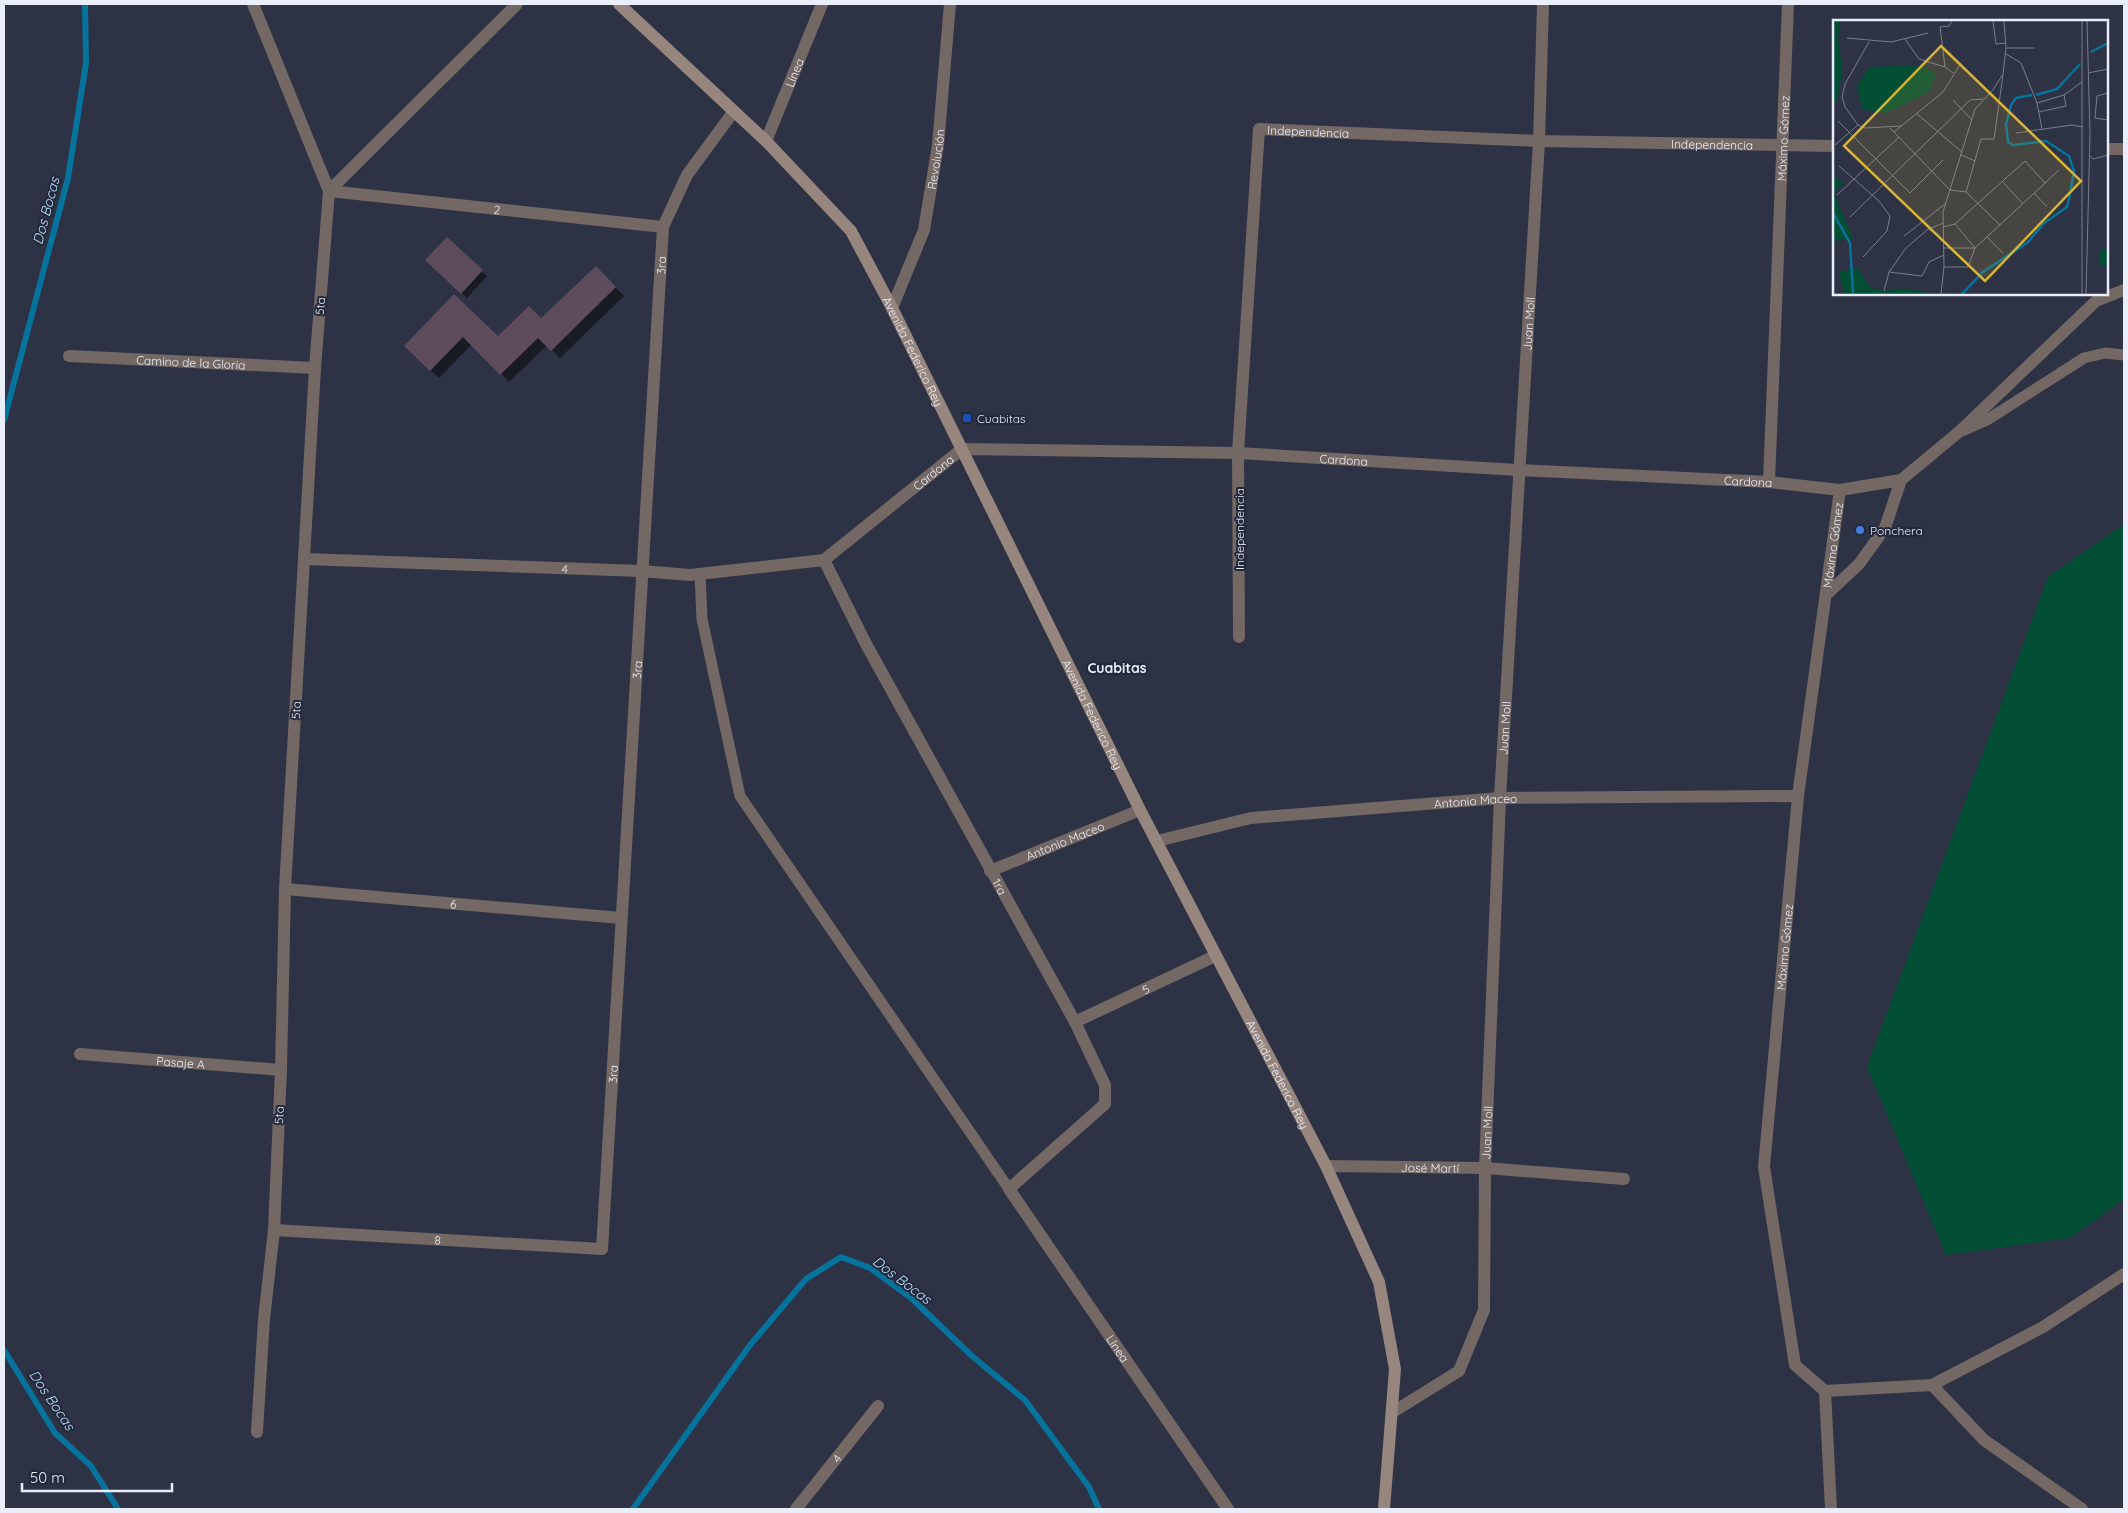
<svg xmlns="http://www.w3.org/2000/svg" width="2128" height="1513" font-family="Quicksand,sans-serif">
	<style>
		.green { fill: #034f36 }
		.shadow { fill: #0007 }
		.lines { fill: none; stroke-linecap: round; stroke-linejoin: round }
		.stream { stroke: #05739b; stroke-width: 6 }
		.building { fill: #5e4c5d }
		.service { stroke: #736863; stroke-width: 11 }
		.minor { stroke: #736863; stroke-width: 12 }
		.secondary { stroke: #96867d; stroke-width: 12 }
		.transit-dot { fill: #1a4fb4; stroke: #24283b; stroke-width: 2 }
		.shop-dot { fill: #3f7fe0; stroke: #24283b; stroke-width: 2 }
		.labels { text-anchor: middle; dominant-baseline: central; stroke-width: 4; stroke-linejoin: round; paint-order: stroke }
		.street-label { font-size: 12px; fill: #eaeefa; stroke: #24283b }
		.poi-label { font-size: 12px; fill: #eaeefa; stroke: #24283b; text-anchor: start }
		.water-label { font-size: 14px; font-style: italic; fill: #b6e0f7; stroke: #24283b }
		.neighbourhood-label { font-size: 14px; font-weight: bold; fill: #eaeefa; stroke: #24283b }
		.inset-river { fill: none; stroke: #05739b; stroke-width: 2.5 }
		.inset-road { fill: none; stroke: #797d8d; stroke-width: 1 }
		.view { fill: #d8b434; fill-opacity: 0.15; stroke: #d8b434; stroke-width: 2.5 }
		.inset-edge { fill: none; stroke: #eaeefa; stroke-width: 2.5 }
	</style>
	<rect width="100%" height="100%" fill="#2e3245"/>
	<path class="green" d="M 2124,524 L 2124,1199 L 2070,1238 L 1946,1255 L 1867,1067 L 2048,577 Z"/>
	<path class="shadow" d="M 447,239 L 487,276 L 467,298 L 426,260 Z
		M 596,267 L 624,296 L 560,358 L 547,345 L 509,382 L 472,344 L 439,378 L 406,346 L 454,296 L 498,338 L 542,320 Z"/>
	<g class="lines">
		<path class="stream" d="M 4,420 L 68,178 L 86,63 L 85,4
			M 4,1350 L 55,1433 L 91,1466 L 118,1509
			M 633,1509 L 750,1345 L 806,1279 L 841,1257 L 870,1268 L 910,1297 L 972,1356 L 1025,1400 L 1089,1487 L 1099,1509"/>
	</g>
	<path class="building" d="M 447,237 L 483,270 L 461,294 L 425,260 Z
		M 596,266 L 616,287 L 551,351 L 538,338 L 500,375 L 463,337 L 430,371 L 404,346 L 454,294 L 498,336 L 529,306 L 541,318 Z"/>
	<g class="lines">
		<path class="service" d="M 1962,431 L 1987,420 L 2084,358 L 2105,353 L 2124,355
			M 700,574 L 702,619 L 740,796 L 1009,1189"/>
		<g class="minor">
			<path d="M 253,4 L 329,191 L 315,368 L 285,889 L 281,1070 L 274,1230 L 264,1319 L 257,1432"/>
			<path id="s1" d="M 766,141 L 822,4"/>
			<path d="M 2107,149 L 2124,149"/>
			<path id="s2" d="M 329,191 L 663,227"/>
			<path d="M 329,191 L 517,4"/>
			<path id="s3" d="M 892,308 L 924,230 L 938,145 L 950,4"/>
			<path id="s4" d="M 69,356 L 315,368"/>
			<path id="s5" d="M 1769,482 L 1788,4"/>
			<path id="s6" d="M 305,559 L 641,571 L 690,575 L 824,560"/>
			<path id="s7" d="M 824,560 L 866,644 L 1075,1022 L 1105,1085 L 1105,1104 L 1009,1189 L 1228,1509"/>
			<path id="s8" d="M 824,560 L 962,449 L 1238,453 L 1518,470 L 1769,482 L 1840,490 L 1901,480"/>
			<path d="M 1826,595 L 1859,564 L 1885,528 L 1901,480 L 1960,431 L 2096,301 L 2124,290"/>
			<path id="s9" d="M 1239,637 L 1238,453 L 1259,129 L 1539,141 L 1834,146"/>
			<path id="s10" d="M 1157,841 L 1251,818 L 1500,798 L 1798,796"/>
			<path id="s11" d="M 990,871 L 1140,810"/>
			<path id="s12" d="M 285,889 L 621,918"/>
			<path id="s13" d="M 1075,1022 L 1215,956"/>
			<path id="s14" d="M 80,1054 L 281,1070"/>
			<path id="s15" d="M 1326,1166 L 1485,1168 L 1624,1179"/>
			<path id="s16" d="M 274,1230 L 602,1249 L 663,227 L 687,175 L 734,111"/>
			<path d="M 1932,1385 L 1984,1440 L 2082,1509"/>
			<path id="s17" d="M 1825,1391 L 1795,1365 L 1764,1167 L 1798,796 L 1840,490"/>
			<path d="M 1825,1391 L 1932,1385 L 2043,1327 L 2124,1274"/>
			<path d="M 1825,1391 L 1831,1509"/>
			<path id="s18" d="M 1393,1412 L 1459,1371 L 1484,1310 L 1485,1168 L 1500,798 L 1539,141 L 1543,4"/>
			<path id="s19" d="M 796,1509 L 878,1406"/>
		</g>
		<path class="secondary" id="s20" d="M 619,4 L 766,141 L 851,231 L 892,308 L 1140,810 L 1326,1166 L 1379,1282 L 1395,1369 L 1384,1509"/>
	</g>
	<rect class="transit-dot" x="962" y="413" width="10" height="10" rx="2.5"/>
	<circle class="shop-dot" cx="1860" cy="530" r="5"/>
	<g class="labels">
		<g class="street-label">
			<text stroke="none"><textPath href="#s1" startOffset="74">Línea</textPath></text>
			<text stroke="none"><textPath href="#s9" startOffset="558">Independencia</textPath></text>
			<text stroke="none"><textPath href="#s5" startOffset="344">Máximo Gómez</textPath></text>
			<text stroke="none"><textPath href="#s9" startOffset="962">Independencia</textPath></text>
			<text stroke="none"><textPath href="#s3" startOffset="156">Revolución</textPath></text>
			<text stroke="none"><textPath href="#s2" startOffset="169">2</textPath></text>
			<text stroke="none"><textPath href="#s16" startOffset="1314">3ra</textPath></text>
			<text transform="translate(320 306) rotate(-85)">5ta</text>
			<text stroke="none"><textPath href="#s18" startOffset="1131">Juan Moll</textPath></text>
			<text stroke="none"><textPath href="#s20" startOffset="460">Avenida Federico Rey</textPath></text>
			<text stroke="none"><textPath href="#s4" startOffset="122">Camino de la Gloria</textPath></text>
			<text stroke="none"><textPath href="#s8" startOffset="559">Cardona</textPath></text>
			<text stroke="none"><textPath href="#s8" startOffset="140">Cardona</textPath></text>
			<text stroke="none"><textPath href="#s8" startOffset="964">Cardona</textPath></text>
			<text transform="translate(1239 529) rotate(-90)">Independencia</text>
			<text stroke="none"><textPath href="#s17" startOffset="866">Máximo Gómez</textPath></text>
			<text stroke="none"><textPath href="#s6" startOffset="260">4</textPath></text>
			<text stroke="none"><textPath href="#s16" startOffset="909">3ra</textPath></text>
			<text transform="translate(296 710) rotate(-87)">5ta</text>
			<text stroke="none"><textPath href="#s20" startOffset="865">Avenida Federico Rey</textPath></text>
			<text stroke="none"><textPath href="#s18" startOffset="726">Juan Moll</textPath></text>
			<text stroke="none"><textPath href="#s10" startOffset="322">Antonio Maceo</textPath></text>
			<text stroke="none"><textPath href="#s11" startOffset="81">Antonio Maceo</textPath></text>
			<text stroke="none"><textPath href="#s7" startOffset="371">1ra</textPath></text>
			<text stroke="none"><textPath href="#s12" startOffset="169">6</textPath></text>
			<text stroke="none"><textPath href="#s17" startOffset="461">Máximo Gómez</textPath></text>
			<text stroke="none"><textPath href="#s13" startOffset="78">5</textPath></text>
			<text stroke="none"><textPath href="#s14" startOffset="101">Pasaje A</textPath></text>
			<text stroke="none"><textPath href="#s16" startOffset="504">3ra</textPath></text>
			<text stroke="none"><textPath href="#s20" startOffset="1270">Avenida Federico Rey</textPath></text>
			<text transform="translate(279 1115) rotate(-87)">5ta</text>
			<text stroke="none"><textPath href="#s18" startOffset="321">Juan Moll</textPath></text>
			<text stroke="none"><textPath href="#s15" startOffset="104">José Martí</textPath></text>
			<text stroke="none"><textPath href="#s16" startOffset="164">8</textPath></text>
			<text stroke="none"><textPath href="#s7" startOffset="936">Línea</textPath></text>
			<text stroke="none"><textPath href="#s19" startOffset="65">4</textPath></text>
		</g>
		<g class="poi-label">
			<text x="977" y="418">Cuabitas</text>
			<text x="1870" y="530">Ponchera</text>
		</g>
		<g class="water-label">
			<text transform="translate(46 211) rotate(-75)">Dos Bocas</text>
			<text transform="translate(902 1280) rotate(37)">Dos Bocas</text>
			<text transform="translate(52 1400) rotate(56)">Dos Bocas</text>
		</g>
		<g class="neighbourhood-label">
			<text x="1117" y="668">Cuabitas</text>
		</g>
	</g>
	<g transform="translate(1833 20)">
		<rect width="275" height="275" fill="#2e3245"/>
		<path d="M 0,1 L 7,1 L 5,18 L 8,42 L 8,59 L 4,80 L 0,84 ZM 74,45 L 94,48 L 103,54 L 96,72 L 53,93 L 29,89 L 24,65 L 37,47 ZM 0,155 L 10,164 L 1,173 L 20,219 L 0,221 ZM 275,229 L 275,245 L 267,246 L 267,230 ZM 24,248 L 38,268 L 54,271 L 70,268 L 102,274 L 11,274 L 6,252 Z" fill="#034f36"/>
		<path class="inset-river" d="M 258,32 L 275,23M 203,75 L 224,69 L 247,44M 0,193 L 17,223 L 20,274M 129,274 L 150,252 L 195,222 L 210,204 L 234,187 L 236,179 L 241,151 L 236,136 L 213,121 L 180,125 L 175,122 L 173,104 L 178,85 L 183,78 L 199,75"/>
		<path class="inset-road" d="M 160,1 L 163,24 L 173,23M 14,18 L 58,22 L 95,13M 72,19 L 86,39 L 112,47 L 120,53M 36,22 L 12,64 L 9,77 L 12,87 L 25,105 L 32,108 L 69,106M 173,28 L 202,28M 173,34 L 188,43 L 204,83 L 209,109M 112,47 L 107,7 L 116,6 L 119,1M 255,53 L 275,49M 275,73 L 264,76 L 262,98 L 275,100M 120,80 L 139,100M 204,83 L 231,75 L 249,62M 206,92 L 233,86 L 231,75M 84,94 L 129,132M 5,101 L 77,173 L 110,140M 57,108 L 117,170 L 133,172M 61,112 L 110,72 L 128,43M 183,113 L 239,105 L 250,107M 2,125 L 25,105M 128,135 L 142,141M 257,136 L 260,139 L 275,135M 6,146 L 46,181 L 57,196 L 54,211 L 30,237M 169,161 L 190,184M 133,172 L 148,119 L 161,119 L 170,55M 133,172 L 167,205M 201,173 L 214,187M 4,175 L 66,117M 17,197 L 137,80 L 150,79M 122,204 L 142,228M 110,207 L 122,204 L 192,141 L 212,163M 71,216 L 112,184M 154,217 L 170,233M 111,228 L 142,228M 111,247 L 135,247 L 142,228 L 226,150M 56,252 L 89,256 L 96,242 L 111,235M 51,271 L 56,252 L 73,228 L 94,210 L 110,203M 108,274 L 111,247 L 110,192 L 142,89 L 160,70 L 170,54 L 173,28 L 171,1M 249,274 L 249,1M 253,274 L 257,114 L 254,1"/>
		<path class="view" d="M 108,26 L 248,161 L 152,261 L 11,126 Z"/>
		<rect width="275" height="275" class="inset-edge"/>
	</g>
	<rect width="2128" height="1513" fill="none" stroke="#eaeefa" stroke-width="10"/>
	<path d="M22 1483v8h150v-8" fill="none" stroke="#eaeefa" stroke-width="2.5"/>
	<text x="30" y="1483" font-size="15" fill="#eaeefa" stroke="#24283b" stroke-width="4" paint-order="stroke">50 m</text>
</svg>
